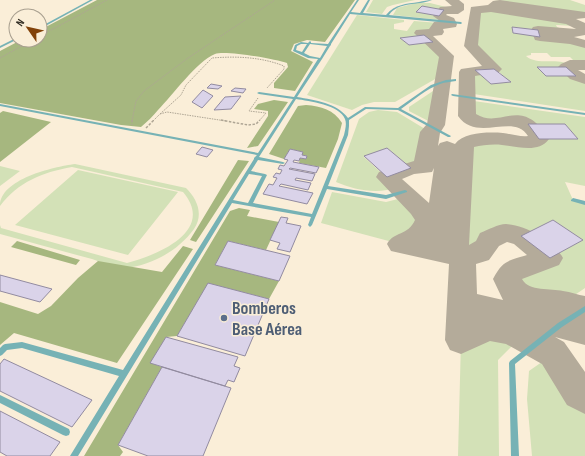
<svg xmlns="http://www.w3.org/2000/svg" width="585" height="456" font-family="'Sofia Sans Condensed',sans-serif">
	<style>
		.green { fill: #d3e1b7 }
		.forest { fill: #a6b77f }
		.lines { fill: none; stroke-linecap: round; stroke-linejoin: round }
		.taxiway { fill: #b4ab9a; fill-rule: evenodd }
		.building { fill: #dad3e9; stroke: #928ba0 }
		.path-far1 { stroke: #aea594; stroke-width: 1; stroke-dasharray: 1.5 1; stroke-linecap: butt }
		.path { stroke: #aea594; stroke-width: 1.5; stroke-dasharray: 2.5 1.5; stroke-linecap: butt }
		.lane { fill: #76b2b5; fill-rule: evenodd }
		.service-dot { fill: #5c6f8a; stroke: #faeed8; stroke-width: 1.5 }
		.labels { text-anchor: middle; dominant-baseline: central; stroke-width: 3; stroke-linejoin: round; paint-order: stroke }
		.near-service-label { font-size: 18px; font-weight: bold; fill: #4e5e75; stroke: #faeed8; text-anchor: start }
	</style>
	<rect width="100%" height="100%" fill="#faeed8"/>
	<path class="green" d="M 373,0 L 415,0 L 393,5 L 387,7 L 382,14 L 366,12 Z
		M 506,0 L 570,0 L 585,5 L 585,13 L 571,15 L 493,1 Z
		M 416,3 L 430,3 L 458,10 L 444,10 L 422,6 L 417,11 L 439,16 L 450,21 L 393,15 L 397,8 Z
		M 491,8 L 575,24 L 576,26 L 556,25 L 557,27 L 570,33 L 512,27 L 513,33 L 571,40 L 585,44 L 585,65 L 578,65 L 570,57 L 551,57 L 547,53 L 531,53 L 531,55 L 526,56 C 537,66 557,57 570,65 L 566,67 L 537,67 L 546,76 L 576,76 L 585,79 L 585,111 L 467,93 L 467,72 L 475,70 L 491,84 L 510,82 L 471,46 L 475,10 Z
		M 357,15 L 404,20 L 404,22 L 394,24 L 394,29 L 407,31 L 414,21 L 451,24 L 439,25 L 435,29 L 437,32 L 422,33 L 424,35 L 401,39 L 409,45 L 433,42 L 447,56 L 444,74 L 395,102 L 374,102 L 362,105 L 352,110 L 307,95 Z
		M 442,85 L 436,125 L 409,111 L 409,107 Z
		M 467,100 L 585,117 L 585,186 L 565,182 L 573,200 L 585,204 L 585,288 L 563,303 L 535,300 L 514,292 L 507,279 L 513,270 L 550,258 L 583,240 L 553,220 L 521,236 L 498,233 C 481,247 490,252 463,257 L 456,247 L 464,146 L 469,141 L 501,139 L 527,143 L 539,139 L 577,138 L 565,124 C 553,124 541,125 530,124 C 525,124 520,121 515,120 C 495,118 485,131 467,116 Z
		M 378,110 L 397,112 L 430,132 L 424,167 L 411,168 L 387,148 L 364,157 L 397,187 C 379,195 354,190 336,182 L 359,119 L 369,112 Z
		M 75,164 L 186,188 C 197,199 204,214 194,229 C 178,251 151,266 124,268 C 114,268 101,262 92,259 C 61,251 31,242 0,234 L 0,225 L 1,228 L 127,263 C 158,255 216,231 183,192 L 72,167 C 43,172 18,182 0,206 C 0,179 53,167 75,164 Z
		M 0,166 L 20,171 L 0,186 Z
		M 78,170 L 178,192 L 128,255 L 15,225 Z
		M 332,192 L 386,202 L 406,197 L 421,209 L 427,220 C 421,236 417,240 400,244 L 321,223 Z
		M 487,327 L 512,331 L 518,340 L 498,360 L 499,456 L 458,456 L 461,340 Z
		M 549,357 L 578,396 L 585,400 L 585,456 L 532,456 L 527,399 L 529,371 Z"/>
	<path class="forest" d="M 97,0 L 355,0 L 325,42 L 307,40 L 294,44 L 291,51 L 313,62 L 295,91 L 274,88 L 274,83 L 288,67 L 287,63 C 276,59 225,50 215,54 C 196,62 173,95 158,110 C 153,116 147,122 141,127 L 121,125 L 0,103 L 0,51 L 21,40 L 40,40 L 40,30 Z
		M 274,100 L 288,102 L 258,146 L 247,148 L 268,116 L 268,111 L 254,109 L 258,104 Z
		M 306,105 C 321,106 334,110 342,123 L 338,139 L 326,168 L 299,163 L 300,158 L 306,159 L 307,156 L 302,155 L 303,152 L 290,149 L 284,159 L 269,154 L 298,106 Z
		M 3,111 L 51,122 L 0,162 L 0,113 Z
		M 238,160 L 249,161 L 196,242 L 190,240 Z
		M 239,208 L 250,210 L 247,216 L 279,222 L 266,250 L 228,241 L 215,265 L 279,281 L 269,299 L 208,284 L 177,336 L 166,337 L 151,363 L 162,367 L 118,445 L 123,452 L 120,456 L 84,456 L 230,211 Z
		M 17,241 L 80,260 L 76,265 L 11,247 Z
		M 183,246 L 193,249 L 117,363 L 14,333 L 0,345 L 0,302 L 38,314 L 51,306 L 78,278 L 98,261 L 162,272 Z"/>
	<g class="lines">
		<path class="taxiway" d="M 445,0 L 459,0 L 464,4 L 464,10 L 458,14 L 447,14 L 446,15 L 454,18 L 457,24 L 456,27 L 443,29 L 444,32 L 442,35 L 433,36 L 454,56 L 445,125 L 440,133 L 438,146 L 440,143 L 447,141 L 455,144 C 464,132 488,132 503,133 C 511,134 520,137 528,136 C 514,112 477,143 458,116 L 459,72 L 461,69 L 482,66 L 464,46 L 471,7 L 488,5 L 493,1 L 500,0 L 585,12 L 585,18 L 576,19 L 585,23 L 585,35 L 574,37 L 585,40 L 585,48 L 570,44 L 540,41 L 535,40 L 531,30 L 533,27 L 538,26 L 576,29 L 566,24 L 491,12 L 481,13 L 478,45 L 502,69 L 499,72 L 475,76 L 476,114 C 501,130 521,94 549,139 C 538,154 517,146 502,145 C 494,144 482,145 474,147 L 469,245 L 476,241 L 480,233 C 488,230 498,224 506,224 C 526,225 554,241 563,258 L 559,265 L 522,279 C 529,292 551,288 563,291 C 571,292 578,295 585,296 L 585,345 L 555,337 L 564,342 L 585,372 L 585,414 L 567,405 L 542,364 L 506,344 L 490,341 L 461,354 L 450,350 L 445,340 L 449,264 L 391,251 L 387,244 C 394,231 408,236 415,220 L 411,214 L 376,177 L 379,172 L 414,161 L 420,132 L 427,124 L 439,57 L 414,33 L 416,30 L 429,29 L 434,22 L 440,21 L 433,16 L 440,7 L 452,6 ZM 434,168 L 429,203 L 402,179 L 414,174 L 432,172 ZM 507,242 L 514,244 L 527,255 C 508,261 503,260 493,279 L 503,300 L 477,294 L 476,264 L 489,260 L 499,246 Z
			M 570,60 L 585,60 L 585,70 L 578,70 L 585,74 L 585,84 L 570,79 L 558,67 L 561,64 Z"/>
	</g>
	<path class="building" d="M 422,6 L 444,10 L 439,16 L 416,12 Z
		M 512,27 L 538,30 L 540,37 L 513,33 Z
		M 424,35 L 433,42 L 409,45 L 400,38 Z
		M 537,67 L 566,67 L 576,76 L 546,76 Z
		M 494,69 L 511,82 L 491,84 L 475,70 Z
		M 211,84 L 222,86 L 218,89 L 207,88 Z
		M 235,88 L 246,89 L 243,93 L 231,91 Z
		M 203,90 L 213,96 L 202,108 L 192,102 Z
		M 241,96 L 231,109 L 214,110 L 225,97 Z
		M 528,124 L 565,124 L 578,139 L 539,139 Z
		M 202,147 L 213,150 L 207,157 L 196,154 Z
		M 387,148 L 411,168 L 387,177 L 364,156 Z
		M 290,149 L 303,152 L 302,155 L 307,156 L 306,159 L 300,158 L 299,161 L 294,160 L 293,162 L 319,167 L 316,173 L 290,168 L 289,169 L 315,174 L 312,181 L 296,178 L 295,180 L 311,183 L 308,190 L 281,184 L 279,186 L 313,193 L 307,204 L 263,194 L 269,184 L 273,185 L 277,178 L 273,177 L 276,173 L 280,174 L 282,170 L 278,169 L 280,165 L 284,166 L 288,160 L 284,159 Z
		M 281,217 L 288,218 L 286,223 L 301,226 L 290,252 L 277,249 L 280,243 L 270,240 Z
		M 553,220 L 583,240 L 550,258 L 521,236 Z
		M 228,241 L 290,256 L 279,281 L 215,265 Z
		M 0,275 L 52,289 L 40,302 L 0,291 Z
		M 208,283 L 269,299 L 245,356 L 177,336 Z
		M 166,337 L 238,357 L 234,366 L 240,368 L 234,382 L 228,380 L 225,386 L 150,363 Z
		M 4,359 L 92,400 L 72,427 L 0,391 L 0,364 Z
		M 162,367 L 231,388 L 203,456 L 148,456 L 118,445 Z
		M 0,411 L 60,442 L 50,456 L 7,456 L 0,452 Z"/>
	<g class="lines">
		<path class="path-far1" d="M 40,36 L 107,0
			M 0,58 L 33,40
			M 258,98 L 249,111 L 266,113 L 259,121
			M 160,114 L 181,95 L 186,85 L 212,58 C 237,56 261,57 284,66 L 284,69 L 267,88
			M 132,121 L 136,101 L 144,91 L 188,58 L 275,0
			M 153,121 L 160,114 L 167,112 L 226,121"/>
		<path class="path" d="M 132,120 L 132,125
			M 221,120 L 248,125 L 256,124 L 260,120
			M 146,128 L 154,120"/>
		<path class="lane" d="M 90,0 L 93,0 L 40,29 L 40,27 Z
			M 357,0 L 359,0 L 351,12 L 360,13 L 368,0 L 370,0 L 363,13 L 386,15 C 395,4 406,4 419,2 C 423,1 428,0 432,0 C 418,6 399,1 389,15 L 461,22 L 462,23 L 461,24 L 350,14 L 331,44 L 331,45 L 330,46 L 322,59 L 297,97 C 315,100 337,103 348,118 L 365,107 L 398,108 L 418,94 L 431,85 L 446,80 L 456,79 L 456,81 C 451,82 445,82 440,84 C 426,89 414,100 401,109 L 451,136 L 450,137 L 448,137 L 398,110 L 366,109 L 349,120 L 349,126 L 348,135 L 328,186 L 386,195 L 405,190 L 407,191 L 407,192 L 386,199 L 327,189 L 312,225 L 310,227 L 308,225 L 311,217 L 232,203 L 78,456 L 70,456 L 119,376 L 22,348 L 7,350 L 2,355 L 0,356 L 0,348 L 3,345 L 5,344 L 22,342 L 123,370 L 254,159 L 254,158 L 257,155 L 0,106 L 0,104 L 258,153 L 293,99 L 259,94 L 257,93 L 259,92 L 294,97 L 318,59 L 308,58 L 293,51 L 295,45 L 301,42 L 308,43 L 310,41 L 311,42 L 311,43 L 328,44 ZM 301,44 L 307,44 L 302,52 L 296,50 L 297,46 ZM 310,44 L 327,46 L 320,58 L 310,56 L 304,53 ZM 296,99 C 309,101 340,105 345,119 C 347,124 345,130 344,135 L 312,214 L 253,203 L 267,175 L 265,174 L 251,171 L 258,160 L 283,164 L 285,163 L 283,162 L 259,157 ZM 249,174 L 262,176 L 248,203 L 233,200 Z
			M 16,38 L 16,40 L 0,48 L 0,46 Z
			M 452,94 L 585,113 L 585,115 L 453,96 L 451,95 Z
			M 573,198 L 585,201 L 585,205 L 571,201 L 571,200 Z
			M 585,306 L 585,312 L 562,327 L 515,364 L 519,456 L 511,456 L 509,363 L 510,361 L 558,323 Z
			M 0,395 L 69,429 L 70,432 L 69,435 L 66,436 L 63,435 L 0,403 Z"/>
	</g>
	<circle class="service-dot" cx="224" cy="318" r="4"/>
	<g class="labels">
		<g class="near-service-label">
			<text x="232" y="308">Bomberos<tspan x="232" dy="21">Base Aérea</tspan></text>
		</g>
	</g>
	<g transform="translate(28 28) rotate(304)"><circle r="19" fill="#faeed8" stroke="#a9a090"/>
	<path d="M0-3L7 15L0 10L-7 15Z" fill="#824209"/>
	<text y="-6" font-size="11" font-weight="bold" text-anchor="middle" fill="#302c23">N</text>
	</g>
</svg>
